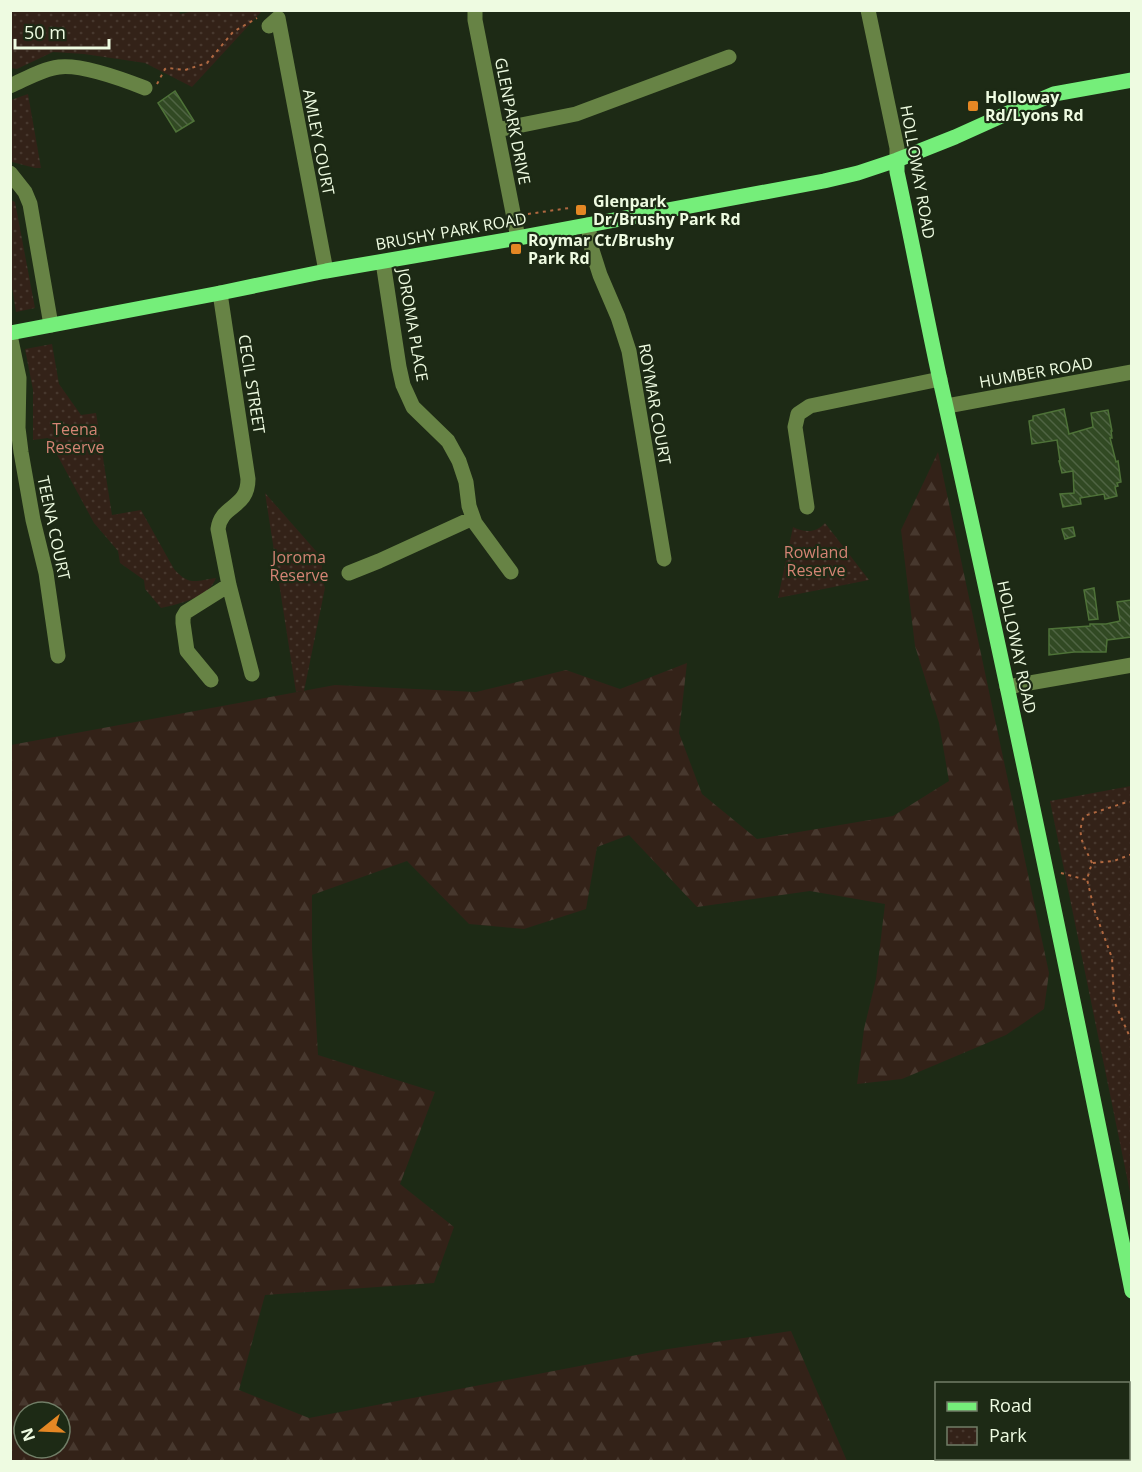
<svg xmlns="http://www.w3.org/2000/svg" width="1142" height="1472" font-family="'Open Sans',sans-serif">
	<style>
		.forest { fill: url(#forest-firs); fill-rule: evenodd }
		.park { fill: url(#park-dots) }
		.building { fill: url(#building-back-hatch); stroke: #4e7238; stroke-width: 1.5 }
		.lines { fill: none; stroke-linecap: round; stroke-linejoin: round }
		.path { stroke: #b06840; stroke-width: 2; stroke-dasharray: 3 4.5; stroke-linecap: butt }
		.minor { stroke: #678345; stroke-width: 15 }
		.major { stroke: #75ee7a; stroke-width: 15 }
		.poi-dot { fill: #e48724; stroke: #1d2a15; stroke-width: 2 }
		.labels { text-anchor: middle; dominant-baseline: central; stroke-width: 4.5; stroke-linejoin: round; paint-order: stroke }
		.poi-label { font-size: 16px; font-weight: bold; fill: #eefbe1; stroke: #1d2a15; text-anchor: start }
		.street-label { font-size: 16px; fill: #eefbe1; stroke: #1d2a15 }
		.park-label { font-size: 16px; fill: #d48474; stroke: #1d2a15 }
	</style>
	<defs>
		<pattern id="forest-firs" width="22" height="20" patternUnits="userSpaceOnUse" patternTransform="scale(1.5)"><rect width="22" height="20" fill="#332218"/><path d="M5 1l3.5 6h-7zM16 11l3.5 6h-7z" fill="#47382e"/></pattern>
		<pattern id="park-dots" width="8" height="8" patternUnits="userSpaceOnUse" patternTransform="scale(1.5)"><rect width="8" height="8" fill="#332218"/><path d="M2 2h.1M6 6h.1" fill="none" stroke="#47382e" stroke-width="1.8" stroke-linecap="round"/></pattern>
		<pattern id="building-back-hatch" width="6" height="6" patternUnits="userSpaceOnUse" patternTransform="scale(1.5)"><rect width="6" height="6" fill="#314923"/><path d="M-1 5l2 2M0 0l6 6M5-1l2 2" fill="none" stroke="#4f6443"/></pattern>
	</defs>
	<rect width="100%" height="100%" fill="#1d2a15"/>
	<path class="forest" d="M 938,452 L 1049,973 L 1044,1009 L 1006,1035 L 902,1079 L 857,1084 L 864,1029 L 876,979 L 885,904 L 810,891 L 697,907 L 629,835 L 597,847 L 586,909 L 524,929 L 469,924 L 407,861 L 312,895 L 312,949 L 318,1055 L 435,1092 L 400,1184 L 454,1227 L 434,1283 L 265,1295 L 239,1390 L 309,1418 L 668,1349 L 791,1331 L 847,1461 L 11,1462 L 11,745 L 335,685 L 476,692 L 566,670 L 620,689 L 687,663 L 679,733 L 702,794 L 757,839 L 893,816 L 949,781 L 939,723 L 915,646 L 901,530 ZM 24,1412 L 60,1412 L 60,1448 L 24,1448 Z"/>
	<path class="park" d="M 179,11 L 180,14 L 198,10 L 262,11 L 192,87 L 145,63 L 84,54 L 53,52 L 17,69 L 11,68 L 11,11 Z
		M 28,94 L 41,168 L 35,168 L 12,162 L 10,153 L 11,100 Z
		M 11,200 L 15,202 L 35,308 L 16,312 L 11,281 Z
		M 52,344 L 59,384 L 81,415 L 96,413 L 112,515 L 141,510 L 174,569 C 189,586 195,581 216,578 C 209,598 178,604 161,608 L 145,589 L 144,580 L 120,563 L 118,551 L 94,523 L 48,438 L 33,440 L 33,390 L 25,349 Z
		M 265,493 L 323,559 L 321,575 L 325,588 L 304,691 L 296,692 Z
		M 825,523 L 869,580 L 778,598 L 793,527 C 805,533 816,533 825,523 Z
		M 1131,786 L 1132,786 L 1131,1197 L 1050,801 Z"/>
	<path class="building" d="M 175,91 L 194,121 L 176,132 L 158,103 Z
		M 1064,409 L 1069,434 L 1093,427 L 1091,413 L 1108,410 L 1112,431 L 1111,431 L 1112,438 L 1110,438 L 1116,462 L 1118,461 L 1121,482 L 1117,483 L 1118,486 L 1115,487 L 1117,496 L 1105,499 L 1104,494 L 1080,498 L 1081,504 L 1063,507 L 1060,494 L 1074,493 L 1073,471 L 1062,473 L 1059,461 L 1060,461 L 1057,440 L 1032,444 L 1029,421 L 1033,420 L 1033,416 Z
		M 1073,527 L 1075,536 L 1065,539 L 1062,529 Z
		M 1094,588 L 1098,619 L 1089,620 L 1084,590 Z
		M 1131,600 L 1131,637 L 1107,640 L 1106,652 L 1074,652 L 1049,655 L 1049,629 L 1090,626 L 1090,624 L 1106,624 L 1120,621 L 1117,602 Z"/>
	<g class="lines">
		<path class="path" d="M 157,84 L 165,69 L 168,68 L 185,70 L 207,63 L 233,32 L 257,18
			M 528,214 L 569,208
			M 1132,854 L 1114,861 L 1092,863 L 1087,879 L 1094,909 L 1112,958 L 1114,1001 L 1132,1042
			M 1092,863 C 1084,845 1076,836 1084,816 L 1124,803 L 1132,802
			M 1061,873 L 1087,880"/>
		<path class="minor" d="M 475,10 L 475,20 L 518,238
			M 868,10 L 897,148 L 897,160
			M 269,26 L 278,18 L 326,271
			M 10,86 C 26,79 42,69 59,67 C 82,64 122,79 145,88
			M 497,130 L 576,114 L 729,57
			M 10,173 L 25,192 L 30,204 L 51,325
			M 588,225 L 592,250 L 600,275 L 618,317 L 629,351 L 664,559
			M 383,262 L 399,367 L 403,385 L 413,407 L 448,441 L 459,461 L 466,482 L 469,506 L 475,523 L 511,572
			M 220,293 L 248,479 C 248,509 221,504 218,529 L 229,585 L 252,674
			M 10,335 L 19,378 L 18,428 L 21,452 L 33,520 L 46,573 L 58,656
			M 947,406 L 1132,372
			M 807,507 L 795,427 L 798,414 L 810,406 L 940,379
			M 349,573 L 379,561 L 473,518
			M 211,680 L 187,651 L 183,623 L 183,617 L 186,612 L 229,585
			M 1007,687 L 1132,665"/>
		<path class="major" d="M 897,160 L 897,172 C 912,241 925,311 940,380 C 1008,683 1071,987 1132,1291
			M 10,333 L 220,293 L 326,271 L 518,238 L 824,181 L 858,173 L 897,160 L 955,137 L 1006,114 L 1054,94 L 1132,80"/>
	</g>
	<g class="poi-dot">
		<rect x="967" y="100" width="12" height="12" rx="3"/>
		<rect x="575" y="204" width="12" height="12" rx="3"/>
		<rect x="510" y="243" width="12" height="12" rx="3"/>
	</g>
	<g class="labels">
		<g class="poi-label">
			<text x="985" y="97">Holloway<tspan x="985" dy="18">Rd/Lyons Rd</tspan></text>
			<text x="593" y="201">Glenpark<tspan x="593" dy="18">Dr/Brushy Park Rd</tspan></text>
			<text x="528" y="240">Roymar Ct/Brushy<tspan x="528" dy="18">Park Rd</tspan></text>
		</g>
		<g class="street-label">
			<text transform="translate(513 121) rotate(79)">GLENPARK DRIVE</text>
			<text transform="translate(319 142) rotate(79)">AMLEY COURT</text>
			<text transform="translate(918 172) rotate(80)">HOLLOWAY ROAD</text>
			<text transform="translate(451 231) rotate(-10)">BRUSHY PARK ROAD</text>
			<text transform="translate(413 325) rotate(80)">JOROMA PLACE</text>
			<text transform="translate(1036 372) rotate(-10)">HUMBER ROAD</text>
			<text transform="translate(252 384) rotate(81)">CECIL STREET</text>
			<text transform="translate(655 404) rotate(80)">ROYMAR COURT</text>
			<text transform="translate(54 528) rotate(78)">TEENA COURT</text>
			<text transform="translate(1017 647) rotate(78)">HOLLOWAY ROAD</text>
		</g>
		<g class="park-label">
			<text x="75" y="429">Teena<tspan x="75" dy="18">Reserve</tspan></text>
			<text x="816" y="552">Rowland<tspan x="816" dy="18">Reserve</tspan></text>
			<text x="299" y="557">Joroma<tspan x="299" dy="18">Reserve</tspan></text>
		</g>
	</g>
	<rect width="1142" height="1472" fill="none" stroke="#eefbe1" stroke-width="24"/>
	<rect x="935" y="1382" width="195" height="78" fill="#1d2a15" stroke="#717e67" stroke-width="1.5"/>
	<rect x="947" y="1402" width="30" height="9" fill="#75ee7a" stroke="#717e67" stroke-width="1.5"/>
	<text x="989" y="1412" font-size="18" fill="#eefbe1">Road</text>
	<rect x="947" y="1427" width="30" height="18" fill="url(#park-dots)" stroke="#717e67" stroke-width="1.5"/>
	<text x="989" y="1442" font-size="18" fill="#eefbe1">Park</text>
	<g transform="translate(42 1430) rotate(252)"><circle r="28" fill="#1d2a15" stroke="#717e67" stroke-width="1.5"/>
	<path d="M0-4.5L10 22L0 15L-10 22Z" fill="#e48724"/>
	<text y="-9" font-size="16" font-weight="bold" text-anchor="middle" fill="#eefbe1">N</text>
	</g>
	<path d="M15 39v9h94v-9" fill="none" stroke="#eefbe1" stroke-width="3"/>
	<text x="24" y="39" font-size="18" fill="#eefbe1" stroke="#1d2a15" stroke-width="4.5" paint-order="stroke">50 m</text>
</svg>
